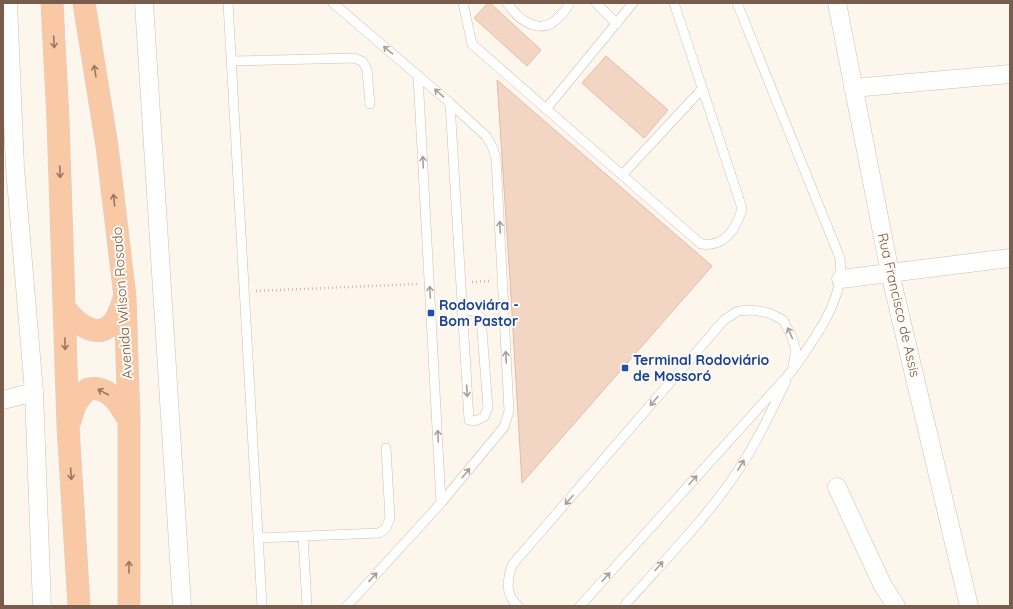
<svg xmlns="http://www.w3.org/2000/svg" width="1013" height="609" font-family="Quicksand,sans-serif">
	<style>
		.building { fill: #f3d5c3; stroke: #e6bba3 }
		.lines { fill: none; stroke-linecap: round; stroke-linejoin: round }
		.service-casing { stroke: #d1beb0; stroke-width: 10 }
		.minor-casing { stroke: #d1beb0; stroke-width: 19 }
		.trunk-casing { stroke: #dad1cd; stroke-width: 23 }
		.path { stroke: #d9b8a5; stroke-width: 2.5; stroke-dasharray: 1 3; stroke-linecap: butt }
		.service { stroke: #fff; stroke-width: 9 }
		.minor { stroke: #fff; stroke-width: 18 }
		.trunk { stroke: #f9c8a4; stroke-width: 22 }
		.oneway { stroke: #9a7763 }
		.oneway2 { stroke: #af9d94 }
		.transit-dot { fill: #1a4fb4; stroke: #fffaf3; stroke-width: 1.5 }
		.labels { text-anchor: middle; dominant-baseline: central; stroke-width: 4; stroke-linejoin: round; paint-order: stroke }
		.street-label { font-size: 14px; fill: #7a5c4d; stroke: #fffaf3 }
		.transit-label { font-size: 14px; font-weight: bold; fill: #164399; stroke: #fffaf3; text-anchor: start }
	</style>
	<rect width="100%" height="100%" fill="#fdf6ec"/>
	<path class="building" d="M 488,3 L 490,3 L 541,50 L 527,66 L 474,18 Z
		M 606,56 L 668,110 L 644,138 L 582,83 Z
		M 497,80 L 712,266 L 522,483 L 510,280 Z"/>
	<g class="lines">
		<defs>
			<path id="service" d="M 228,3 L 262,606
				M 333,3 L 450,103 L 486,136 L 492,146 L 496,158 L 509,411 L 504,427 L 441,503 L 347,606
				M 463,3 L 472,44 L 701,244 C 704,244 708,245 711,244 C 728,243 739,222 742,208 L 674,3
				M 507,3 C 520,22 542,37 560,16 C 564,12 568,8 569,3
				M 596,3 L 617,24
				M 737,3 L 840,258 C 840,265 842,273 840,280 C 834,313 813,340 795,367
				M 231,61 L 355,58 L 363,62 L 367,70 L 370,104
				M 418,75 L 441,503
				M 450,103 L 469,420 L 475,421 L 484,417 L 488,408 L 481,318 L 473,311 L 462,310
				M 546,109 L 633,3
				M 622,175 L 702,89
				M 303,536 L 307,606
				M 258,538 L 379,533 L 386,528 L 390,518 L 386,448
				M 518,606 C 505,594 507,581 512,565 L 724,320 L 738,311 L 753,310 L 769,313 L 783,320 L 791,335 L 796,350 L 792,371 L 580,606
				M 624,606 C 661,564 701,524 733,478 C 754,448 770,414 786,381"/>
			<path id="minor" d="M 8,3 L 15,168 L 34,392 L 42,606
				M 144,3 L 182,606
				M 837,3 L 890,273 L 969,606
				M 853,88 L 1010,74
				M 841,279 L 1010,258
				M 3,400 L 34,392
				M 837,487 L 883,586 L 896,606"/>
			<path id="trunk" d="M 52,3 L 58,120 L 68,426 L 79,606
				M 84,3 L 107,146 L 125,297 L 129,420 L 129,606
				M 64,307 C 77,325 101,344 117,317 C 120,311 122,304 124,299
				M 70,421 C 74,407 77,398 88,389 C 91,389 95,388 98,389 C 113,391 122,409 129,420"/>
		</defs>
		<use href="#service" class="service-casing"/>
		<use href="#minor" class="minor-casing"/>
		<use href="#trunk" class="trunk-casing"/>
		<path class="path" d="M 472,282 L 489,281
			M 256,291 L 417,284"/>
		<use href="#service" class="service"/>
		<use href="#minor" class="minor"/>
		<use href="#trunk" class="trunk"/>
	</g>
	<defs><path id="oneway-shaft" d="M-6 0H5M1.5-3L5.5 0L1.5 3" fill="none" stroke-width="1.6" stroke-linecap="round" stroke-linejoin="round"/></defs>
	<g class="oneway">
		<use href="#oneway-shaft" transform="translate(54 42) rotate(87)"/>
		<use href="#oneway-shaft" transform="translate(95 71) rotate(-99)"/>
		<use href="#oneway-shaft" transform="translate(60 172) rotate(88)"/>
		<use href="#oneway-shaft" transform="translate(114 200) rotate(-96)"/>
		<use href="#oneway-shaft" transform="translate(65 344) rotate(89)"/>
		<use href="#oneway-shaft" transform="translate(103 392) rotate(-152)"/>
		<use href="#oneway-shaft" transform="translate(71 474) rotate(86)"/>
		<use href="#oneway-shaft" transform="translate(129 567) rotate(-90)"/>
	</g>
	<g class="oneway2">
		<use href="#oneway-shaft" transform="translate(388 50) rotate(-140)"/>
		<use href="#oneway-shaft" transform="translate(439 93) rotate(-139)"/>
		<use href="#oneway-shaft" transform="translate(423 162) rotate(-93)"/>
		<use href="#oneway-shaft" transform="translate(500 227) rotate(-93)"/>
		<use href="#oneway-shaft" transform="translate(430 292) rotate(-93)"/>
		<use href="#oneway-shaft" transform="translate(790 333) rotate(-114)"/>
		<use href="#oneway-shaft" transform="translate(506 357) rotate(-93)"/>
		<use href="#oneway-shaft" transform="translate(467 391) rotate(87)"/>
		<use href="#oneway-shaft" transform="translate(654 401) rotate(131)"/>
		<use href="#oneway-shaft" transform="translate(438 436) rotate(-93)"/>
		<use href="#oneway-shaft" transform="translate(741 465) rotate(-58)"/>
		<use href="#oneway-shaft" transform="translate(466 473) rotate(-50)"/>
		<use href="#oneway-shaft" transform="translate(693 480) rotate(-48)"/>
		<use href="#oneway-shaft" transform="translate(569 500) rotate(131)"/>
		<use href="#oneway-shaft" transform="translate(659 566) rotate(-48)"/>
		<use href="#oneway-shaft" transform="translate(373 577) rotate(-47)"/>
		<use href="#oneway-shaft" transform="translate(606 577) rotate(-48)"/>
	</g>
	<g class="transit-dot">
		<rect x="427" y="309" width="8" height="8" rx="2"/>
		<rect x="621" y="364" width="8" height="8" rx="2"/>
	</g>
	<g class="labels">
		<g class="street-label">
			<text transform="translate(122 303) rotate(-94)">Avenida Wilson Rosado</text>
			<text transform="translate(899 305) rotate(77)">Rua Francisco de Assis</text>
		</g>
		<g class="transit-label">
			<text x="439" y="305">Rodoviára -<tspan x="439" dy="16">Bom Pastor</tspan></text>
			<text x="633" y="360">Terminal Rodoviário<tspan x="633" dy="16">de Mossoró</tspan></text>
		</g>
	</g>
	<rect width="1013" height="609" fill="none" stroke="#7a5c4d" stroke-width="8"/>
</svg>
